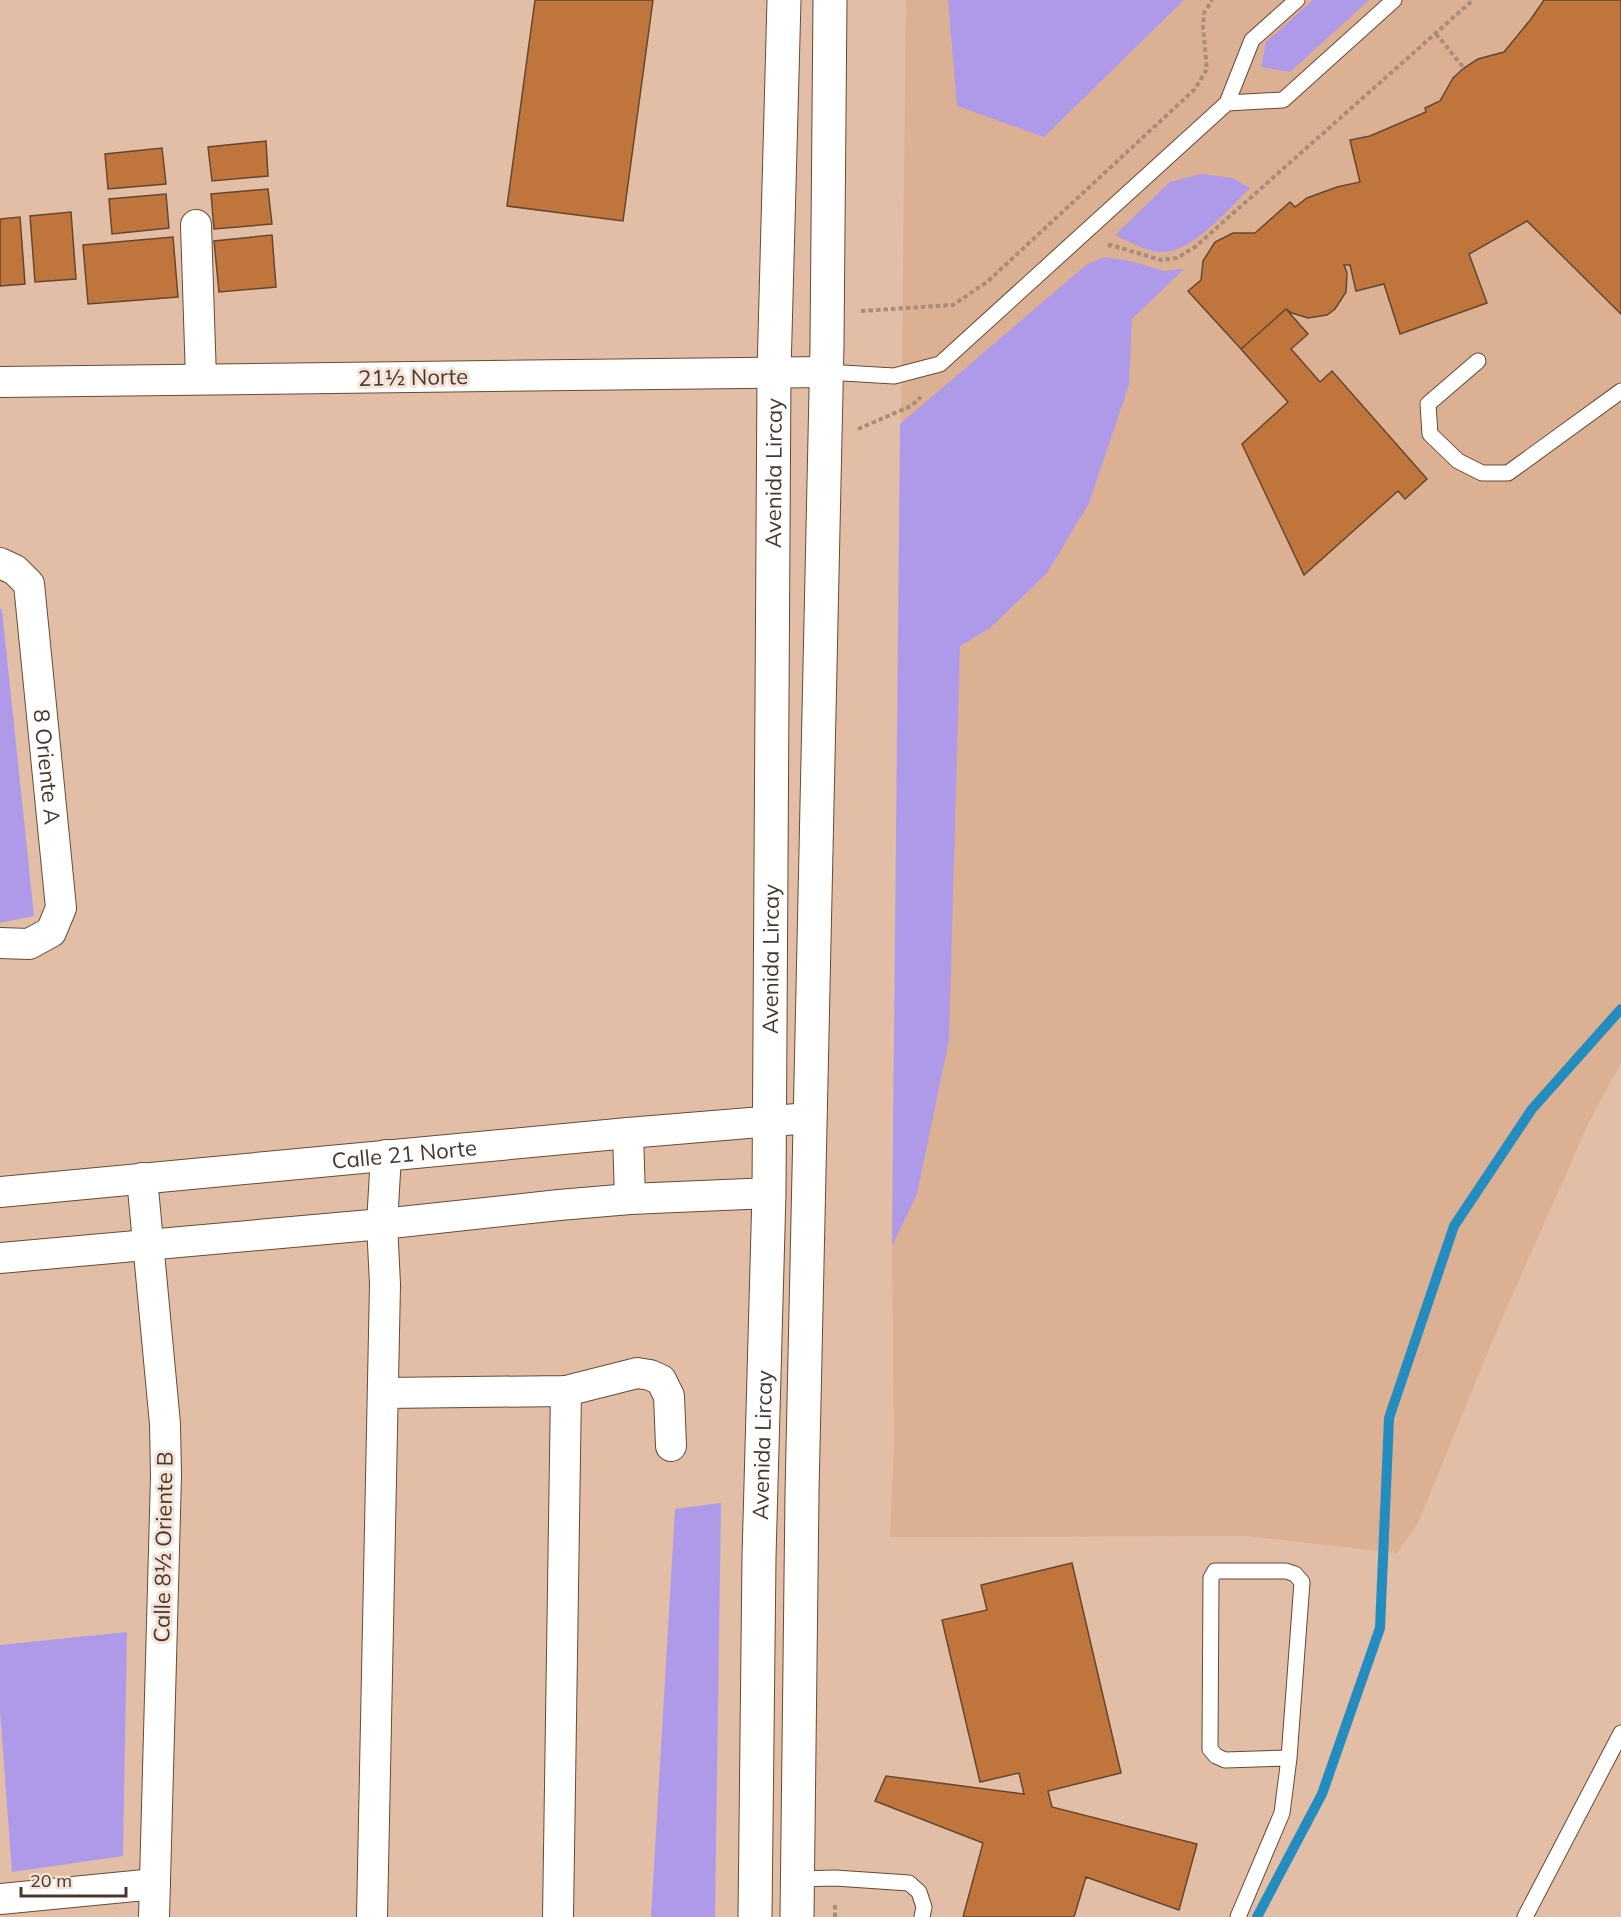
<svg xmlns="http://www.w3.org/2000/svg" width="1621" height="1917" font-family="Mulish,sans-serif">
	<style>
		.built { fill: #dbb093 }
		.green { fill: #af9ae9 }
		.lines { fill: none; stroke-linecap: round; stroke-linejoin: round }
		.stream { stroke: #248cbf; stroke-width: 10 }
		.building { fill: #c0753c; stroke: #654731; stroke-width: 1.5 }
		.lane-casing { stroke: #694a34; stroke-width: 17 }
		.street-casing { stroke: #694a34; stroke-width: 32 }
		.primary-casing { stroke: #694a34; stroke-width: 35 }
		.path { stroke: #a98c7a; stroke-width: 4; stroke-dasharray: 4.5 3; stroke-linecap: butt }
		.lane { stroke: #fff; stroke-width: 15 }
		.street { stroke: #fff; stroke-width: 30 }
		.primary { stroke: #fff; stroke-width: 33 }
		.labels { text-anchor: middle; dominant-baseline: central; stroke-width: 6; stroke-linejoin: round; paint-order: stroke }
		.street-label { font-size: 22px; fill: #47382e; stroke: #f6e3d7 }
	</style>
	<rect width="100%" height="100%" fill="#e3bea6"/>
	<path class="built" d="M 906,0 L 1621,0 L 1621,1063 L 1589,1122 L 1494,1337 L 1418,1523 L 1397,1553 L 1246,1536 L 890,1537 L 894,1446 L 892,1246 Z"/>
	<path class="green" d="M 948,0 L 1184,0 L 1044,137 L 957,106 Z
		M 1313,0 L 1369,0 L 1290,72 L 1261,67 L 1266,42 Z
		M 1201,174 L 1232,178 L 1250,188 C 1228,209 1192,254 1160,252 C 1145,251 1128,241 1115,235 L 1170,182 Z
		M 1104,257 L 1130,261 L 1164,271 L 1184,269 L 1132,319 L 1129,385 L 1089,503 L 1047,573 L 990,628 L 960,646 L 949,1040 L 917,1194 L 892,1246 L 900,424 L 1086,265 Z
		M 0,608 L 2,610 L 34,916 L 0,923 Z
		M 721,1503 L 715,1917 L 651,1917 L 675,1509 Z
		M 127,1632 L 123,1856 L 12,1872 L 0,1711 L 0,1645 Z"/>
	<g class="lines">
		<path class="stream" d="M 1257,1917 L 1322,1794 L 1380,1628 L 1389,1418 L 1454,1226 L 1532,1109 L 1621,1009"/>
	</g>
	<path class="building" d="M 535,0 L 653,0 L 623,221 L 507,206 Z
		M 1544,0 L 1621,0 L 1621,314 L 1527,221 L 1469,254 L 1487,303 L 1400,334 L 1384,284 L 1356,291 L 1350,265 L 1344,265 L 1347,273 L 1346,292 L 1335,309 L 1327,315 L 1308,318 L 1292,313 L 1286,309 L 1241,349 L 1188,291 L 1201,280 L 1203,261 L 1215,242 L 1233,233 L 1255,233 L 1290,202 L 1295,207 L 1307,198 L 1337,187 L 1360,182 L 1350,140 L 1370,136 L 1426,112 L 1425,108 L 1440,101 L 1453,78 L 1464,68 L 1478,59 L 1504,52 L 1531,19 Z
		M 266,141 L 268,176 L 212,181 L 208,147 Z
		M 162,148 L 166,184 L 108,189 L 105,154 Z
		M 268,189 L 272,224 L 214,229 L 211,194 Z
		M 166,194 L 169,228 L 112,234 L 109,199 Z
		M 71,212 L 76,279 L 35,282 L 30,216 Z
		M 20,217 L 25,284 L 0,286 L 0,219 Z
		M 272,235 L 276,287 L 219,292 L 214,241 Z
		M 173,237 L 178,297 L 88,304 L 83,245 Z
		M 1286,309 L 1308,334 L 1291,349 L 1320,382 L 1332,371 L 1427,479 L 1405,499 L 1398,491 L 1304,575 L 1242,444 L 1288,402 L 1241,349 Z
		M 1072,1563 L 1121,1773 L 1048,1791 L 1052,1807 L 1197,1844 L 1179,1910 L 1086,1877 L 1074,1917 L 963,1917 L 983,1843 L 875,1801 L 886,1776 L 1024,1794 L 1019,1773 L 980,1782 L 942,1620 L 987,1610 L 981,1585 Z"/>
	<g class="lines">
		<defs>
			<path id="lane" d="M 1227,103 L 1283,100 L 1394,0
				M 1478,361 L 1428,404 L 1430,434 L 1458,461 L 1482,473 L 1508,473 L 1621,391
				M 826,372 L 894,376 L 940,364 L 1227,103 L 1252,40 L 1297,0
				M 797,1879 L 835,1878 L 909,1883 L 919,1892 L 924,1907 L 922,1917
				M 1238,1917 L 1282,1813 L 1289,1758 L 1302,1582 L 1295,1574 L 1286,1571 L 1215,1571 L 1211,1578 L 1210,1749 L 1216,1756 L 1225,1760 L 1289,1758
				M 1525,1917 L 1621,1733"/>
			<g id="street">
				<path d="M 196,225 L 201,379"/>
				<path d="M 0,382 L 826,372"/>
				<path id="s1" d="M 0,563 L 15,570 L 29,584 L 61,908 L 51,932 L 29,944 L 0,943"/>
				<path d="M 628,1133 L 630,1199"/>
				<path d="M 142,1178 L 165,1424 L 166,1476 L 154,1917"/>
				<path id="s2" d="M 0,1192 L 628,1133 L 809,1118"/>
				<path d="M 0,1258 L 382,1224 L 559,1205 L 630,1199 L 769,1193"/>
				<path d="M 383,1393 L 566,1391 L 637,1373 L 650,1375 L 661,1380 L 669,1396 L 671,1446"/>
				<path d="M 0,1899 L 155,1884"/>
				<path d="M 372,1917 L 385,1284 L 382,1224 L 386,1155"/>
				<path d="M 558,1917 L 566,1391"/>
			</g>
			<g id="primary">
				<path id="s3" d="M 755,1917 L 759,1557 L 769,1193 L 774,372 L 784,0"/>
				<path d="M 797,1917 L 802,1494 L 827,345 L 830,0"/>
			</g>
		</defs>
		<use href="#lane" class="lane-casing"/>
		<use href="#street" class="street-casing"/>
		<use href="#primary" class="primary-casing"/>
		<path class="path" d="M 1436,34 L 1464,68
			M 1108,246 L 1111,245 L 1161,260 L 1177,258 L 1195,247 L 1473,0
			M 861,311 L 953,305 L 987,282 L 1195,89 L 1207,69 L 1203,27 L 1204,13 L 1212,0
			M 858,429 L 911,406 L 921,397
			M 835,1917 L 835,1903"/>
		<use href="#lane" class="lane"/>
		<use href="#street" class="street"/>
		<use href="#primary" class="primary"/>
	</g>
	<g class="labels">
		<g class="street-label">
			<text transform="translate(413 377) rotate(-1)">21½ Norte</text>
			<text stroke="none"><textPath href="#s3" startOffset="1444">Avenida Lircay</textPath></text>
			<text stroke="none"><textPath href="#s1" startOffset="220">8 Oriente A</textPath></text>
			<text stroke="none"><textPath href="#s3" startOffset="958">Avenida Lircay</textPath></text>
			<text stroke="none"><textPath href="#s2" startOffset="406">Calle 21 Norte</textPath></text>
			<text stroke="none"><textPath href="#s3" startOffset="472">Avenida Lircay</textPath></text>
			<text transform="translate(163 1547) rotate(-89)">Calle 8½ Oriente B</text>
		</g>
	</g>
	<path d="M21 1887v9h105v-9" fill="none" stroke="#47382e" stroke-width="3"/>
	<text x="30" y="1887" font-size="18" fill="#47382e" stroke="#f6e3d7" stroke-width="4.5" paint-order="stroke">20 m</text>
</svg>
